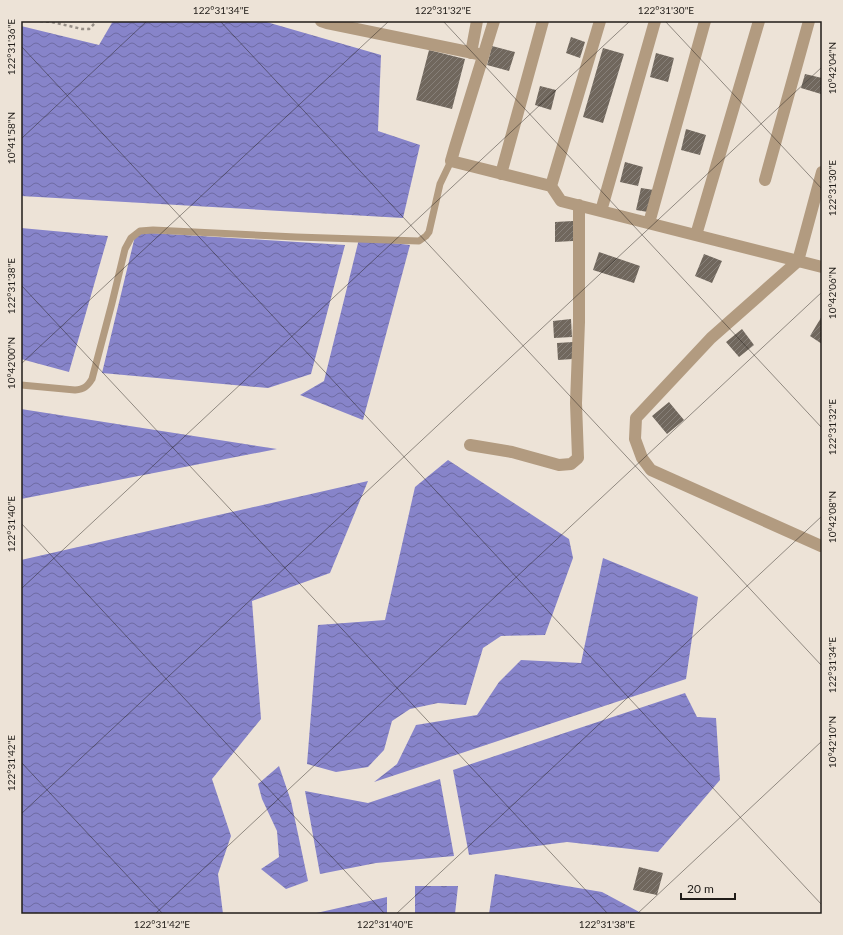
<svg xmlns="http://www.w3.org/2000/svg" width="843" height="935" font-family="Lato,sans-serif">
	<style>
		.water { fill: url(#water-waves) }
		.building { fill: url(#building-hatch) }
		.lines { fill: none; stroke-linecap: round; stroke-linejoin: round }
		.path { stroke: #989088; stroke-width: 2.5; stroke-dasharray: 3 3; stroke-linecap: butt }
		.lane { stroke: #b29b80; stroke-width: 7 }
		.street { stroke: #b29b80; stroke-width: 12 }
		.ticks { fill: none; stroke: #211d19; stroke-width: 1; stroke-opacity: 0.45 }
		.neatline { fill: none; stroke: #211d19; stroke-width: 1.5 }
		.ticks-label { font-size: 10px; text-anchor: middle; fill: #211d19 }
	</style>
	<defs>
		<pattern id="water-waves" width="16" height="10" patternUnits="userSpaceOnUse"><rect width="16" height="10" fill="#8784ca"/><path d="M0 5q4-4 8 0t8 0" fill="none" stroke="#6e6ba3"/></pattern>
		<pattern id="building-hatch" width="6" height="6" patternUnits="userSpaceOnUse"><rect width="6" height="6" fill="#70675d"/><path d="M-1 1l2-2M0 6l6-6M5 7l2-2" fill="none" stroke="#878079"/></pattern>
	</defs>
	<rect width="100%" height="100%" fill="#ede3d7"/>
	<path class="water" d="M 113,21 L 263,21 L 381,55 L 378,131 L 420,145 L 403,218 L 21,196 L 21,26 L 99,45 Z
		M 21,228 L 108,236 L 69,372 L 21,359 Z
		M 136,232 L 345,245 L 311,374 L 268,388 L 102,373 Z
		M 359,239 L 410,245 L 363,420 L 300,395 L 324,381 Z
		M 21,409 L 277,449 L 21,499 Z
		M 448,460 L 569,539 L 573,558 L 545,635 L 501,636 L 483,648 L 466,705 L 438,703 L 410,709 L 392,721 L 384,750 L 368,767 L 336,772 L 307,764 L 318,625 L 385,620 L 415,487 Z
		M 368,481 L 330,573 L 252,601 L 261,719 L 212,779 L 231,836 L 218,874 L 223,914 L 21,914 L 21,560 Z
		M 603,558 L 698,597 L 686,679 L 374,782 L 397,764 L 416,725 L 477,715 L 499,682 L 521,660 L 581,663 Z
		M 685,693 L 697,717 L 716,718 L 720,780 L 658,852 L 567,842 L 469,855 L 453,770 Z
		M 279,766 L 291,801 L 308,881 L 286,889 L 261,869 L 279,857 L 277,831 L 262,799 L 258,784 Z
		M 440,779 L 454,856 L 376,863 L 320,874 L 305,791 L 368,803 Z
		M 495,874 L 602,892 L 643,914 L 489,914 Z
		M 415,886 L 458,886 L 455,914 L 415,914 Z
		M 387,897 L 387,914 L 312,914 Z"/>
	<path class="building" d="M 571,37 L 585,42 L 580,58 L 566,53 Z
		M 492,46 L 515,52 L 509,71 L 487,65 Z
		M 603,48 L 624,54 L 603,123 L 583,117 Z
		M 429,50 L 465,59 L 452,109 L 416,100 Z
		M 656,53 L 674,58 L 668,82 L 650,77 Z
		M 805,74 L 822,78 L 821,94 L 801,88 Z
		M 540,86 L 556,90 L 551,110 L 535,105 Z
		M 686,129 L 706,135 L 700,155 L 681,150 Z
		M 625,162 L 643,167 L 638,186 L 620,182 Z
		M 641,188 L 654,190 L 648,212 L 636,210 Z
		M 573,221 L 573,241 L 555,242 L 555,222 Z
		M 599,252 L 640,266 L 634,283 L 593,270 Z
		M 704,254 L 722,261 L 712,283 L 695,276 Z
		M 822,316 L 822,344 L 810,336 Z
		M 571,319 L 572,337 L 554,338 L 553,321 Z
		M 742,329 L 754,345 L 739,357 L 726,342 Z
		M 573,342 L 573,359 L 558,360 L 557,343 Z
		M 669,402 L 684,420 L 667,434 L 652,416 Z
		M 639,867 L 663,873 L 657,895 L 633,890 Z"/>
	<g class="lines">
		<path class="path" d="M 40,21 L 52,22 L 82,29 L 89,29 L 95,23 L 96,21"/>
		<path class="lane" d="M 21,385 L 75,390 C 84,389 87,387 92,379 L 112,303 L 125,249 L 131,238 L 140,231 L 153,230 L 296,237 L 419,241 L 426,236 L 429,232 L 440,184 L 451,161"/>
		<path class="street" d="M 321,21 L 327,23 L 483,55
			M 494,21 L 455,147 L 451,161 L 551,186 L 561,201 L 822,267
			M 471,53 L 477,21
			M 501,174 L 543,21
			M 765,180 L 809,21
			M 551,186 L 600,21
			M 601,211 L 655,21
			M 649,223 L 705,21
			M 696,235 L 759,21
			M 470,445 L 512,452 L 559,465 L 571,464 L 578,458 L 576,403 L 579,322 L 579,205
			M 821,546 L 651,470 L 642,458 L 635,439 L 636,418 L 711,338 L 763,292 L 798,261 L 822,172"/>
	</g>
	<path class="ticks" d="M 220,21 L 822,666M 443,21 L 822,428M 665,21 L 822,189M 21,46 L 822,905M 21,139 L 147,21M 21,285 L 608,914M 21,364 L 389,21M 21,523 L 385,914M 21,589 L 630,21M 21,762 L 163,914M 21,814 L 822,67M 155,914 L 822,292M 396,914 L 822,516M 637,914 L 822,741"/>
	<rect width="843" height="935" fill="none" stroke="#ede3d7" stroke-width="44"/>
	<path d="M681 893v6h54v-6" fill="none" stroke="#211d19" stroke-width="2"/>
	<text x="687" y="893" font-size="12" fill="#211d19" stroke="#ede3d7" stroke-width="3" paint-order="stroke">20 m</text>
	<rect x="22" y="22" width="799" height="891" class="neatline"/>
	<g class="ticks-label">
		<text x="221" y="14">122°31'34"E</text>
		<text x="443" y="14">122°31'32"E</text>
		<text x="666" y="14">122°31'30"E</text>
		<text transform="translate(11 47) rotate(-90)" y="4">122°31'36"E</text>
		<text transform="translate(832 68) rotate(-90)" y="4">10°42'04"N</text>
		<text transform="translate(11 138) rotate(-90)" y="4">10°41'58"N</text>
		<text transform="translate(832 188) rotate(-90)" y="4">122°31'30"E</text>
		<text transform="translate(11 286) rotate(-90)" y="4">122°31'38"E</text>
		<text transform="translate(832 293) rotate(-90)" y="4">10°42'06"N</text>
		<text transform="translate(11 363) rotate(-90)" y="4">10°42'00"N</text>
		<text transform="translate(832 427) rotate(-90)" y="4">122°31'32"E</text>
		<text transform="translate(832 517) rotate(-90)" y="4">10°42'08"N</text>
		<text transform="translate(11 524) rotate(-90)" y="4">122°31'40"E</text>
		<text transform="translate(832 665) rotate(-90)" y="4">122°31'34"E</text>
		<text transform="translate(832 742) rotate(-90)" y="4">10°42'10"N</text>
		<text transform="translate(11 763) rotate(-90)" y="4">122°31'42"E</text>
		<text x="162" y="928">122°31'42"E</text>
		<text x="385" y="928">122°31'40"E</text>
		<text x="607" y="928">122°31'38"E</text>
	</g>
</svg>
